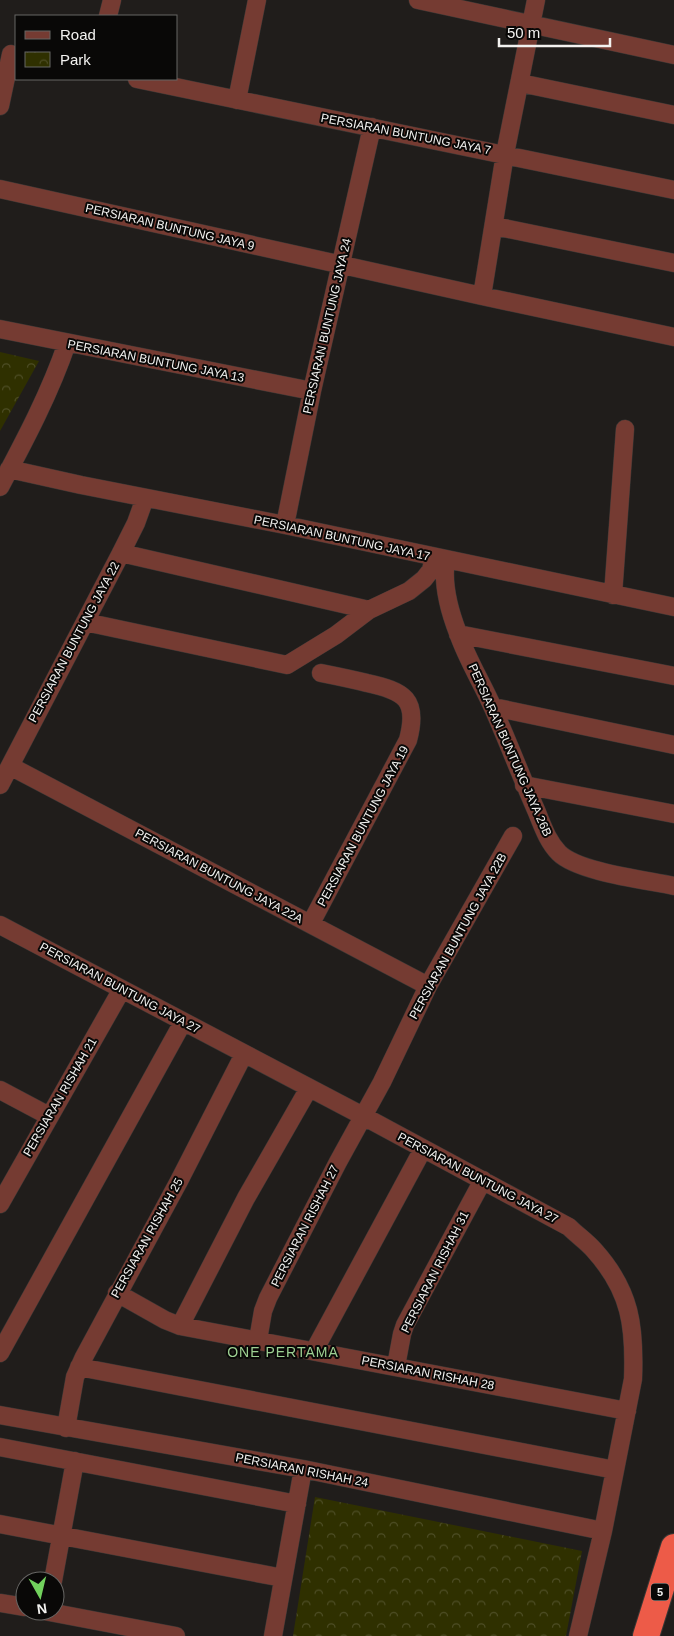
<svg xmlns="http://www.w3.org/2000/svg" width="674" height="1636" font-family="Arial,sans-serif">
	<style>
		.park { fill: url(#park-crowns) }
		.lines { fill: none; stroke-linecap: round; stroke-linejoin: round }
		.minor-casing { stroke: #393735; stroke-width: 19 }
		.highway-casing { stroke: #393735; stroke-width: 28 }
		.minor { stroke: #753b32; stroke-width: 18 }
		.highway { stroke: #ed5b48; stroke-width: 26 }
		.labels { text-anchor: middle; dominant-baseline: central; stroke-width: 4; stroke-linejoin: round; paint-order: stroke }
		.shield { fill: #090807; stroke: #adacaa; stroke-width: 1 }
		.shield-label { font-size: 11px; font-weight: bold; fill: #f3f2f0 }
		.street-label { font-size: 12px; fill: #f3f2f0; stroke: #090807 }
		.neighbourhood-label { font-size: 14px; letter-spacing: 1px; fill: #9dd092; stroke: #090807 }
	</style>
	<defs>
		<pattern id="park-crowns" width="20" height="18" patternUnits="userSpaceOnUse" patternTransform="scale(1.25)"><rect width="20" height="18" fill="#2f3000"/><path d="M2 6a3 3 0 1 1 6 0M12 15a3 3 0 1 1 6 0" fill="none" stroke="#4e4e26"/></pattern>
	</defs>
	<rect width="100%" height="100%" fill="#201d1b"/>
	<path class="park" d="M 0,352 L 39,361 L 0,431 Z
		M 315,1497 L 582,1551 L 566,1636 L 293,1636 Z"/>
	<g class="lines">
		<defs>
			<path id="minor" d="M 418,0 L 674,55
				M 536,0 L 505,154 L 482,296 L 674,337
				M 108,16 L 112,0
				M 137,79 L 674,190
				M 520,83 L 674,115
				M 237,100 L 257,0
				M 0,106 L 11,54
				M 0,189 L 482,296
				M 494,226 L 674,263
				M 0,329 L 312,391
				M 9,469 L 81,485 L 285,525 L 674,607
				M 0,487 C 25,440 50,393 67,343
				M 285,525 L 312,391 L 372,127
				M 121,553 L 369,610
				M 446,559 C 442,583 449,610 458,633 C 467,659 482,683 493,708 C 508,742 521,776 536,810 C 542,824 547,841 559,853 C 578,872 646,880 674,886
				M 613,595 L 625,429
				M 85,622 L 287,665 L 336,635 L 369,610 L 409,591 L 424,579 L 431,570 L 434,557
				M 458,634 L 674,676
				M 493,707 L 674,745
				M 10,766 L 428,986
				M 0,785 L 121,553 L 136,523 L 145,498
				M 524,785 L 674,814
				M 311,923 L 408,740 C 419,699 404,691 367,683 C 351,679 336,676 321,673
				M 0,925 L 363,1116 L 569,1227 C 577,1235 587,1242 594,1250 C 631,1291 635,1327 633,1379 L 603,1531 L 578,1636
				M 0,1090 L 49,1116
				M 0,1204 L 122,989
				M 117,1293 L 165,1320 L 180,1326 L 627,1411
				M 180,1326 L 246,1198 L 309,1088
				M 258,1340 L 263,1311 L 268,1298 L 338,1162 L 382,1082 L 428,986 L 513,836
				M 314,1351 L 423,1149
				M 0,1353 L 183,1022
				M 396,1366 L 402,1334 L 405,1325 L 483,1180
				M 79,1367 L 615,1470
				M 0,1415 L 303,1469 L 603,1531
				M 66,1428 L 75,1377 L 84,1357 L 179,1181 L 244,1054
				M 0,1447 L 297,1504
				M 0,1524 L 283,1578
				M 53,1581 L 75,1461
				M 0,1603 L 25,1607
				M 44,1611 L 176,1636
				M 273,1636 L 303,1469"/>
			<path id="highway" d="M 646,1636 L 674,1547"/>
		</defs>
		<use href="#minor" class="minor-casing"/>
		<use href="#highway" class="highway-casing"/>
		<use href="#minor" class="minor"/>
		<use href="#highway" class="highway"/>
	</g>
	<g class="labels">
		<rect class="shield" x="651" y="1583.5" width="18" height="17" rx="4"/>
		<g class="shield-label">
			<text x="660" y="1592">5</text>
		</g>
		<g class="street-label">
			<text transform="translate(406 134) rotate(11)">PERSIARAN BUNTUNG JAYA 7</text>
			<text transform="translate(170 227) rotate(13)">PERSIARAN BUNTUNG JAYA 9</text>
			<text transform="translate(327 326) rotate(-77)">PERSIARAN BUNTUNG JAYA 24</text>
			<text transform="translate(156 361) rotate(11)">PERSIARAN BUNTUNG JAYA 13</text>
			<text transform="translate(342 538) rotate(12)">PERSIARAN BUNTUNG JAYA 17</text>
			<text transform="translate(74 642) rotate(-62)">PERSIARAN BUNTUNG JAYA 22</text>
			<text transform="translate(510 750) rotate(66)">PERSIARAN BUNTUNG JAYA 26B</text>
			<text transform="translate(363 826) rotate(-62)">PERSIARAN BUNTUNG JAYA 19</text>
			<text transform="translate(219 876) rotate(28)">PERSIARAN BUNTUNG JAYA 22A</text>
			<text transform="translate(458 936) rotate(-61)">PERSIARAN BUNTUNG JAYA 22B</text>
			<text transform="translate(120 988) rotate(28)">PERSIARAN BUNTUNG JAYA 27</text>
			<text transform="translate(60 1097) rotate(-60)">PERSIARAN RISHAH 21</text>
			<text transform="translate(478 1178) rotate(28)">PERSIARAN BUNTUNG JAYA 27</text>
			<text transform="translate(305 1226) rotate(-63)">PERSIARAN RISHAH 27</text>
			<text transform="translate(147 1238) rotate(-61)">PERSIARAN RISHAH 25</text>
			<text transform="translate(435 1272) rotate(-63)">PERSIARAN RISHAH 31</text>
			<text transform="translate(428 1373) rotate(11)">PERSIARAN RISHAH 28</text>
			<text transform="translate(302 1470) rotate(11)">PERSIARAN RISHAH 24</text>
		</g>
		<g class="neighbourhood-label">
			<text x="283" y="1352">ONE PERTAMA</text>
		</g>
	</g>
	<rect x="15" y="15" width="162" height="65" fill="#090807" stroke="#676664"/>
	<rect x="25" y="31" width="25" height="8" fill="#753b32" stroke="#676664"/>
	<text x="60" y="40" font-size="15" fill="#f3f2f0">Road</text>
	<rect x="25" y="52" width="25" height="15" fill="url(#park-crowns)" stroke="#676664"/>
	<text x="60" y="65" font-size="15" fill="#f3f2f0">Park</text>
	<g transform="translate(40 1596) rotate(172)"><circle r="24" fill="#090807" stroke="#676664"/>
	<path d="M0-4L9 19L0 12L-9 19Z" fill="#72d25d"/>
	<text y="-8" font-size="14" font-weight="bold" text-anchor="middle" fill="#f3f2f0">N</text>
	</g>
	<path d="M499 38v8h111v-8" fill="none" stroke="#f3f2f0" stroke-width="2.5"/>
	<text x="507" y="38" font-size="15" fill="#f3f2f0" stroke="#090807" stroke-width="4" paint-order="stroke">50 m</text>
</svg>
